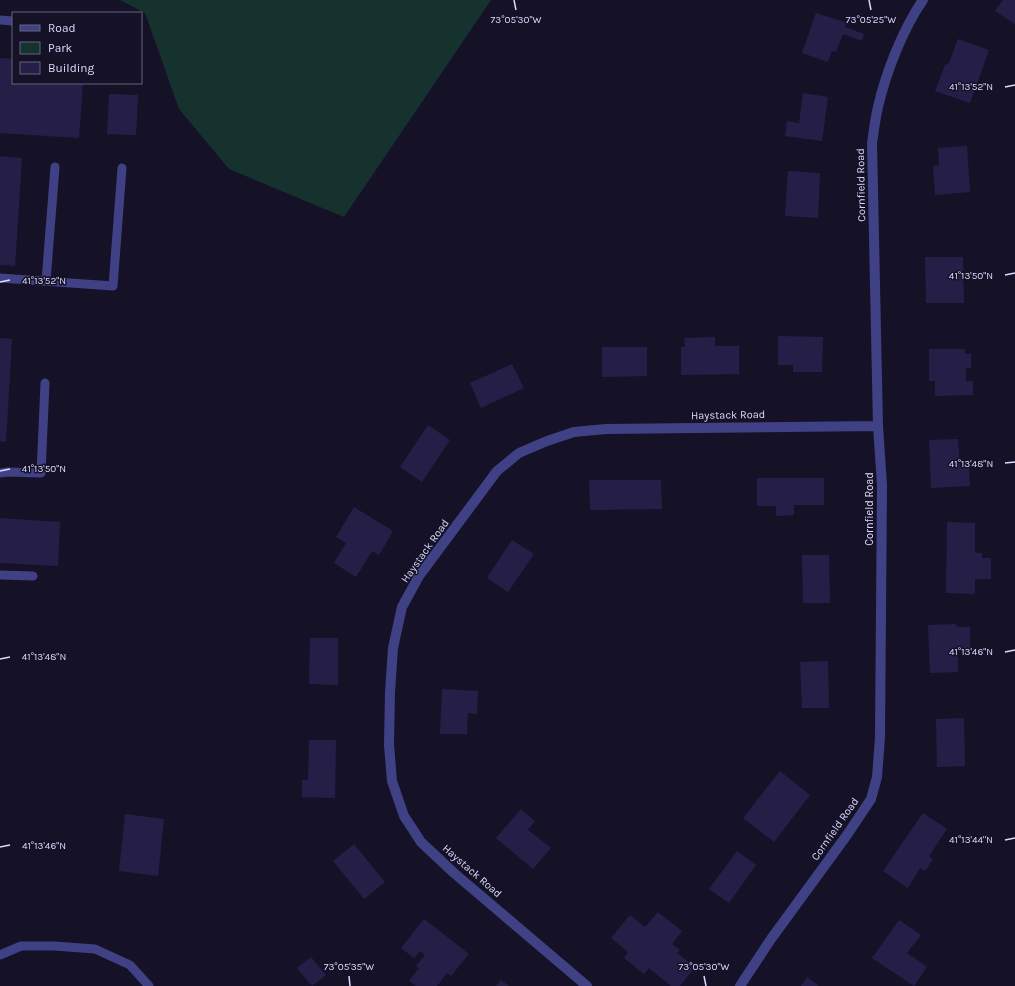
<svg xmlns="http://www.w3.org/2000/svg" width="1015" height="986" font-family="Karla,sans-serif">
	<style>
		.green { fill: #15322f }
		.building { fill: #251f48 }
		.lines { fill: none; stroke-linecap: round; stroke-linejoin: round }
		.service { stroke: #404184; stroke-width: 9 }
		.minor { stroke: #404184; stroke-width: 10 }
		.ticks { fill: none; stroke: #dddbfd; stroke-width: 1.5 }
		.labels { text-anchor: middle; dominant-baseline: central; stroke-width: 3; stroke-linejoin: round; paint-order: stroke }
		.street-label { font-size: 11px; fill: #dddbfd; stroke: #151228 }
		.ticks-label { font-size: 10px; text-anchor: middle; fill: #dddbfd; stroke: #151228; stroke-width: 3; stroke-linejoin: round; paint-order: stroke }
	</style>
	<rect width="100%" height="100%" fill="#151228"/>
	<path class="green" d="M 120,0 L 491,0 L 344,217 L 229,169 L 179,109 L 145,13 Z"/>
	<path class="building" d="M 1003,0 L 1015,0 L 1015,24 L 995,11 Z
		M 816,13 L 847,23 L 845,27 L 864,34 L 862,41 L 843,34 L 836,52 L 832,51 L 828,62 L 802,53 Z
		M 958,39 L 989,50 L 970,103 L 935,91 L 945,65 L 949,63 Z
		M 0,58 L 13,59 L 13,83 L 83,83 L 79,138 L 0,133 Z
		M 803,93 L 828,97 L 822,141 L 785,136 L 787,121 L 799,123 Z
		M 109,94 L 138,95 L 136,135 L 107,134 Z
		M 967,146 L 970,192 L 935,195 L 933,166 L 939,165 L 938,148 Z
		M 0,156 L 22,158 L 15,266 L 0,265 Z
		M 788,171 L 820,173 L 818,218 L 785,216 Z
		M 925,257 L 963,257 L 964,303 L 926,303 Z
		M 778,336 L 823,337 L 822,372 L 793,372 L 793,365 L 778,365 Z
		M 715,337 L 715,346 L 739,346 L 739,374 L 681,375 L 681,347 L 685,347 L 684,338 Z
		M 0,338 L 12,339 L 6,442 L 0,441 Z
		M 602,347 L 647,347 L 647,376 L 602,377 Z
		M 929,349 L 965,349 L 965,354 L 971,354 L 971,368 L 966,368 L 966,381 L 973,381 L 973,395 L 935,396 L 935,381 L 929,381 Z
		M 512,364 L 524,388 L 481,408 L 470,383 Z
		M 428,425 L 450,440 L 422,482 L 400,467 Z
		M 958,439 L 960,467 L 969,467 L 970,486 L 931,488 L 929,440 Z
		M 757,478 L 824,478 L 824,505 L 794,505 L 794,515 L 776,516 L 776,506 L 757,506 Z
		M 589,480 L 661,480 L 662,509 L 590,510 Z
		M 354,507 L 393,531 L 379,555 L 372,551 L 356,577 L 334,563 L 346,543 L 336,537 Z
		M 0,518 L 60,522 L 58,566 L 0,563 Z
		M 947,522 L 975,523 L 975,553 L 982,553 L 982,558 L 991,558 L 991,579 L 975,579 L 975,594 L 946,593 Z
		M 512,540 L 534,554 L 508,592 L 487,578 Z
		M 802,555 L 829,555 L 830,603 L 803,603 Z
		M 955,624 L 958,627 L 970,627 L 970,649 L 958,650 L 958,672 L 930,673 L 928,625 Z
		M 310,638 L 338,638 L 338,685 L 309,684 Z
		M 828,661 L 829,708 L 802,708 L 800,662 Z
		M 442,689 L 478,691 L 477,714 L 468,713 L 467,734 L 440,734 Z
		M 964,718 L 965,766 L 937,767 L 936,719 Z
		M 309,740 L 336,740 L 335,798 L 302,797 L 302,780 L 308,780 Z
		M 780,771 L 810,795 L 774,842 L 743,818 Z
		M 521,809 L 535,821 L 528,830 L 551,848 L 533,869 L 496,838 Z
		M 923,813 L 947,829 L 929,856 L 933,859 L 925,871 L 920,868 L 908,888 L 883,871 Z
		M 125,814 L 164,819 L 158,876 L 119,871 Z
		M 354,844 L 385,882 L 364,899 L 333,861 Z
		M 737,851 L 756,865 L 729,903 L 709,889 Z
		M 658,912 L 682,931 L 672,944 L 680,950 L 677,953 L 695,967 L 680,986 L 671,986 L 649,968 L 644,974 L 624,958 L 628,952 L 611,938 L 630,915 L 645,927 Z
		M 424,919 L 469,954 L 451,976 L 447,973 L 437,986 L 416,986 L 409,981 L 419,968 L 416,966 L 425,955 L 420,951 L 414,958 L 401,948 Z
		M 899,920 L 921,935 L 907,953 L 927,967 L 914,986 L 872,958 Z
		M 311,957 L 326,975 L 312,986 L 297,968 Z
		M 807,977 L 819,986 L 801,986 Z
		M 501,980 L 509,986 L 496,986 Z"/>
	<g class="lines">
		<path class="service" d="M 0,20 L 13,21
			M 0,278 L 113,286 L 122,168
			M 46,281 L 55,167
			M 0,473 L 7,472 L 41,473 L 45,383
			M 0,575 L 33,576
			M 0,955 L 21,946 L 54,946 L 95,949 L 130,965 L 149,986"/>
		<path class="minor" d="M 587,986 L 454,873 L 421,842 L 404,816 L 392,781 L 389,745 L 390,692 L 393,648 L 402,607 L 419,576 L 497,471 L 519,453 L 547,441 L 574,432 L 606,429 L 878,426
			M 740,986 L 771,939 L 847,835 L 871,799 L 877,777 L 880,737 L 882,485 L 878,426 L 872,143 C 874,131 875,119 878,107 C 886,72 903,29 923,0"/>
	</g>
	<path class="ticks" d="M 514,0 L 516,10M 869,0 L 871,10M 1005,87 L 1015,85M 1005,275 L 1015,273M 0,282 L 10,280M 1005,463 L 1015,462M 0,471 L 10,469M 1005,652 L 1015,650M 0,659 L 10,657M 1005,840 L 1015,838M 0,847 L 10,845M 349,976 L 350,986M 704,976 L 706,986"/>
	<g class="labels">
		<g class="street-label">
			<text transform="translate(861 185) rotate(-91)">Cornfield Road</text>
			<text transform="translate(728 415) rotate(-1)">Haystack Road</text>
			<text transform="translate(869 509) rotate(-90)">Cornfield Road</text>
			<text transform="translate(425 551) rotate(-55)">Haystack Road</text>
			<text transform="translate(835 829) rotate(-55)">Cornfield Road</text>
			<text transform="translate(472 871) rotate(41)">Haystack Road</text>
		</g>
	</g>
	<g class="ticks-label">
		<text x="516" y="23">73°05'30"W</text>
		<text x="871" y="23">73°05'25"W</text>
		<text x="971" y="90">41°13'52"N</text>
		<text x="971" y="279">41°13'50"N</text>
		<text x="44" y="284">41°13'52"N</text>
		<text x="971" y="467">41°13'48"N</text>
		<text x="44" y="472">41°13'50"N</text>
		<text x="971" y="655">41°13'46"N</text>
		<text x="44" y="660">41°13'48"N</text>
		<text x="971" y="843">41°13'44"N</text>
		<text x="44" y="849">41°13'46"N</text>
		<text x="349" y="970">73°05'35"W</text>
		<text x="704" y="970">73°05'30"W</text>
	</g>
	<rect x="12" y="12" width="130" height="72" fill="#151228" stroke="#65627d"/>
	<rect x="20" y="25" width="20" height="6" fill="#404184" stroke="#65627d"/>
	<text x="48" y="32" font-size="12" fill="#dddbfd">Road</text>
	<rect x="20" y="42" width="20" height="12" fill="#15322f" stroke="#65627d"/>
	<text x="48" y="52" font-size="12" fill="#dddbfd">Park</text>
	<rect x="20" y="62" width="20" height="12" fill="#251f48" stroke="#65627d"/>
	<text x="48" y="72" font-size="12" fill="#dddbfd">Building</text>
</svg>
